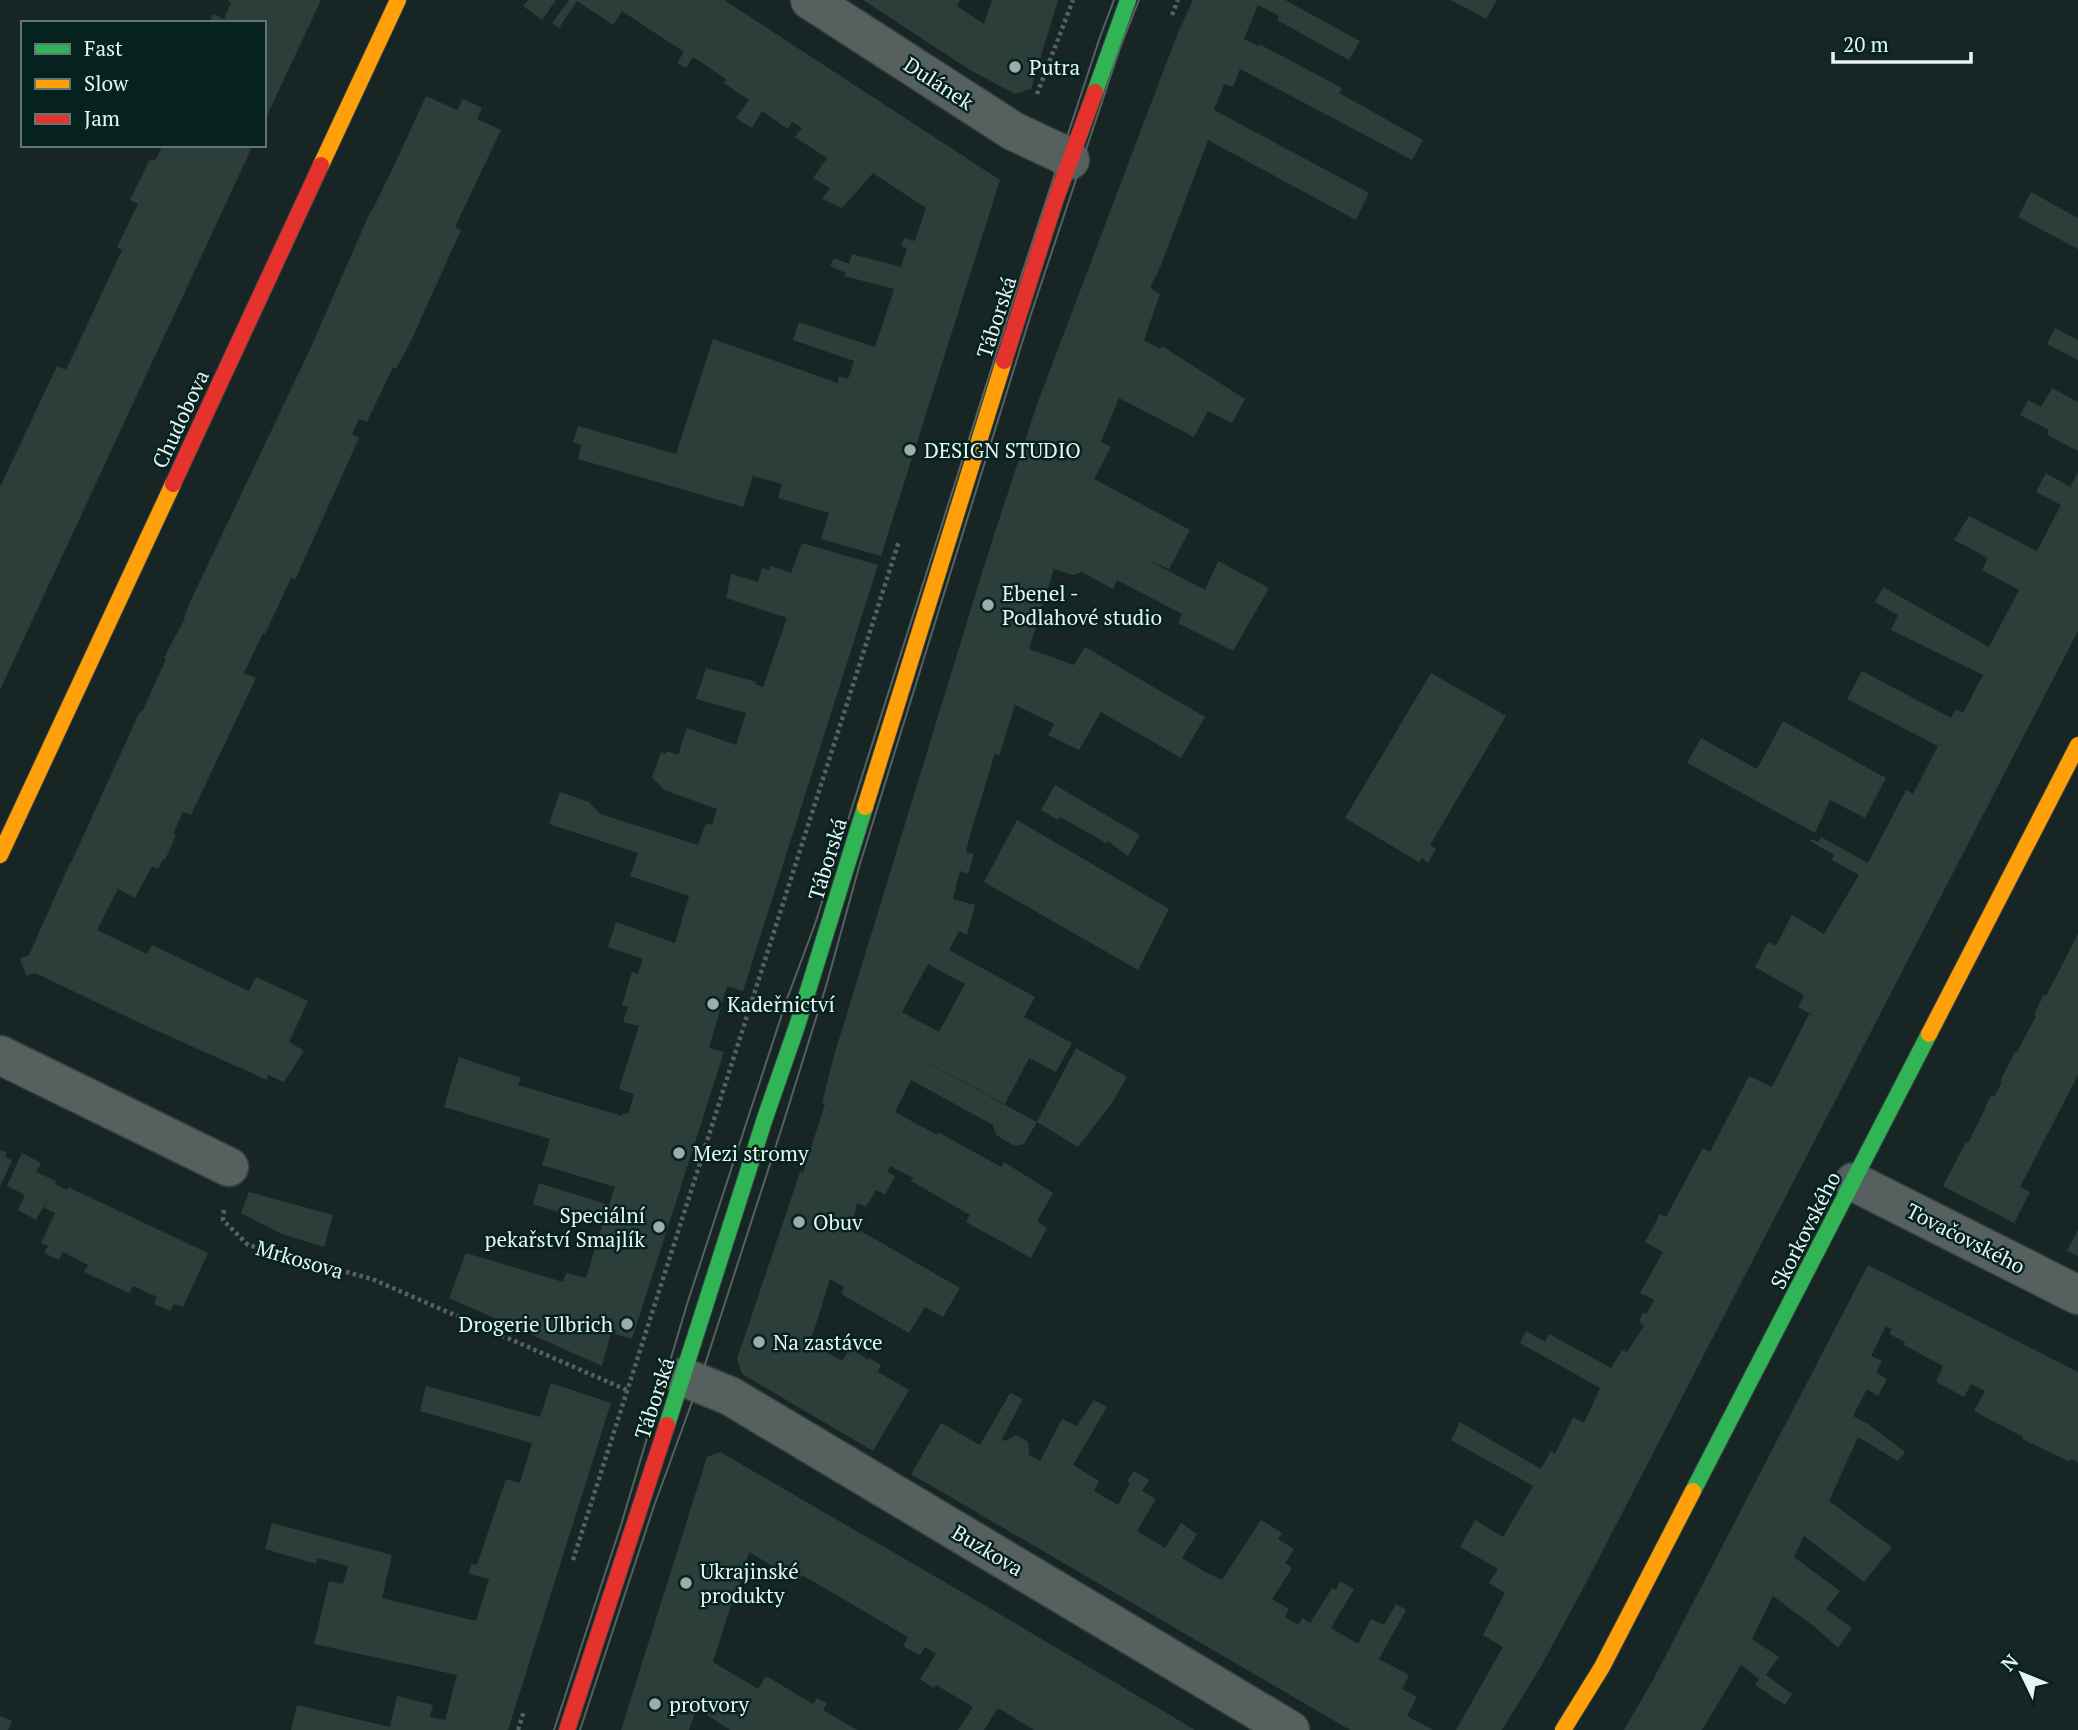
<svg xmlns="http://www.w3.org/2000/svg" width="2078" height="1730" font-family="'PT Serif',serif">
	<style>
		.building { fill: #2c3e39; fill-rule: evenodd }
		.lines { fill: none; stroke-linecap: round; stroke-linejoin: round }
		.street-casing { stroke: #35413e; stroke-width: 41 }
		.fast-casing { stroke: #35413e; stroke-width: 18 }
		.slow-casing { stroke: #35413e; stroke-width: 18 }
		.jam-casing { stroke: #35413e; stroke-width: 18 }
		.path { stroke: #576260; stroke-width: 4.5; stroke-dasharray: 3.5 3.5; stroke-linecap: butt }
		.street { stroke: #56615f; stroke-width: 38 }
		.fast { stroke: #30b455; stroke-width: 16 }
		.slow { stroke: #ff9f0a; stroke-width: 16 }
		.jam { stroke: #e5322d; stroke-width: 16 }
		.tram { stroke: #566160; stroke-width: 2 }
		.poi-dot { fill: #9dada9; stroke: #06221f; stroke-width: 2.5 }
		.labels { text-anchor: middle; dominant-baseline: central; stroke-width: 5; stroke-linejoin: round; paint-order: stroke }
		.poi-label { font-size: 21px; fill: #e5f5f1; stroke: #06221f; text-anchor: start }
		.street-label { font-size: 21px; fill: #e5f5f1; stroke: #06221f }
	</style>
	<rect width="100%" height="100%" fill="#172624"/>
	<path class="building" d="M 227,0 L 321,0 L 264,122 L 264,23 L 209,23 L 213,14 L 224,19 L 231,3 Z
		M 528,0 L 556,0 L 542,20 L 523,6 Z
		M 569,0 L 724,0 L 1000,180 L 881,556 L 821,539 L 829,513 L 778,498 L 782,484 L 753,476 L 743,507 L 578,459 L 581,445 L 573,442 L 578,426 L 676,454 L 713,339 L 838,383 L 839,376 L 848,379 L 854,361 L 793,340 L 799,322 L 875,347 L 894,289 L 844,276 L 846,273 L 830,266 L 834,258 L 849,264 L 852,254 L 901,267 L 907,248 L 901,246 L 904,238 L 915,241 L 926,208 L 873,173 L 842,208 L 822,199 L 830,188 L 813,178 L 827,158 L 795,137 L 802,128 L 792,122 L 788,129 L 762,111 L 752,128 L 736,118 L 749,100 L 724,83 L 726,79 L 693,57 L 686,68 L 677,63 L 684,52 L 622,11 L 613,25 L 577,1 L 559,28 L 552,23 Z
		M 863,0 L 960,0 L 957,6 L 984,24 L 992,0 L 1058,0 L 1031,89 L 1015,94 L 970,70 Z
		M 1193,0 L 1285,0 L 1360,41 L 1349,60 L 1277,20 L 1279,16 L 1258,5 L 1244,39 L 1258,46 L 1259,44 L 1342,88 L 1339,93 L 1423,140 L 1412,160 L 1240,69 L 1233,87 L 1224,84 L 1214,110 L 1369,193 L 1356,220 L 1208,140 L 1161,265 L 1150,288 L 1160,294 L 1144,340 L 1160,349 L 1162,346 L 1245,399 L 1232,423 L 1208,411 L 1194,437 L 1119,398 L 1101,442 L 1111,447 L 1094,479 L 1190,530 L 1169,569 L 1146,559 L 1205,590 L 1218,561 L 1269,588 L 1233,651 L 1178,623 L 1182,614 L 1117,580 L 1113,589 L 1082,572 L 1073,575 L 1054,569 L 1029,649 L 1074,665 L 1085,647 L 1205,717 L 1181,758 L 1101,712 L 1079,750 L 1048,735 L 1054,724 L 1015,705 L 999,756 L 995,753 L 970,835 L 966,852 L 974,854 L 968,874 L 960,871 L 953,899 L 975,905 L 967,935 L 959,931 L 949,950 L 1035,997 L 1024,1017 L 1072,1043 L 1056,1072 L 1029,1058 L 1005,1104 L 863,1028 L 1037,1122 L 1024,1144 L 1015,1146 L 996,1135 L 993,1125 L 911,1080 L 895,1112 L 937,1135 L 938,1132 L 1001,1167 L 1004,1162 L 1053,1193 L 1037,1221 L 1047,1228 L 1031,1258 L 966,1222 L 970,1215 L 911,1181 L 913,1178 L 890,1166 L 888,1172 L 895,1176 L 885,1195 L 876,1190 L 866,1207 L 857,1203 L 852,1226 L 960,1288 L 943,1317 L 925,1307 L 909,1333 L 841,1294 L 844,1287 L 830,1279 L 810,1343 L 842,1361 L 850,1348 L 868,1360 L 869,1358 L 881,1365 L 878,1372 L 909,1390 L 873,1451 L 742,1374 L 737,1359 L 800,1172 L 803,1173 L 825,1104 L 822,1103 L 833,1059 L 985,563 L 1036,407 L 1177,35 ZM 928,964 L 965,984 L 939,1032 L 902,1012 Z
		M 1451,0 L 1497,0 L 1486,19 Z
		M 426,96 L 457,110 L 463,99 L 482,108 L 477,119 L 501,130 L 455,227 L 461,230 L 410,343 L 396,369 L 393,367 L 367,422 L 359,419 L 352,434 L 359,438 L 295,580 L 291,578 L 265,634 L 263,633 L 244,673 L 256,678 L 191,815 L 183,812 L 173,834 L 176,835 L 165,860 L 163,859 L 158,869 L 152,866 L 135,898 L 118,889 L 97,930 L 147,954 L 152,945 L 249,991 L 256,977 L 308,1001 L 289,1042 L 304,1051 L 284,1082 L 268,1075 L 267,1080 L 142,1024 L 35,973 L 26,976 L 20,959 L 29,955 L 70,863 L 71,863 L 140,711 L 142,712 L 166,659 L 164,658 L 185,618 L 184,617 L 191,600 L 311,347 L 371,210 L 372,211 L 400,153 Z
		M 163,145 L 253,145 L 0,690 L 0,487 L 57,366 L 66,370 L 122,250 L 117,247 L 138,204 L 130,200 L 150,159 L 155,161 Z
		M 2031,192 L 2078,218 L 2078,249 L 2018,217 Z
		M 2055,328 L 2078,340 L 2078,360 L 2047,344 Z
		M 2052,388 L 2078,402 L 2078,451 L 2047,435 L 2049,430 L 2020,415 L 2028,400 L 2041,407 Z
		M 2078,472 L 2078,631 L 1586,1583 L 1540,1668 L 1502,1730 L 1456,1730 L 1503,1647 L 1483,1635 L 1505,1593 L 1489,1583 L 1498,1569 L 1460,1547 L 1475,1520 L 1503,1537 L 1533,1486 L 1451,1440 L 1460,1422 L 1541,1469 L 1551,1451 L 1555,1454 L 1573,1417 L 1584,1423 L 1600,1388 L 1520,1343 L 1526,1331 L 1545,1342 L 1549,1334 L 1611,1368 L 1622,1350 L 1627,1352 L 1644,1326 L 1639,1322 L 1643,1312 L 1646,1314 L 1654,1300 L 1640,1293 L 1663,1252 L 1645,1242 L 1660,1214 L 1666,1217 L 1703,1148 L 1710,1152 L 1749,1076 L 1772,1087 L 1809,1014 L 1822,1020 L 1798,1007 L 1804,995 L 1755,967 L 1768,942 L 1776,946 L 1792,915 L 1824,934 L 1859,875 L 1832,860 L 1834,855 L 1810,841 L 1811,839 L 1818,842 L 1821,837 L 1868,863 L 1906,790 L 1913,794 L 1938,746 L 1847,699 L 1862,671 L 1951,718 L 1956,709 L 1963,713 L 1983,675 L 1891,630 L 1898,615 L 1875,602 L 1883,587 L 1989,647 L 2019,590 L 1982,570 L 1988,558 L 1954,540 L 1969,516 L 2037,551 L 2061,505 L 2036,492 L 2046,473 L 2070,487 Z
		M 802,543 L 878,565 L 743,991 L 727,986 L 709,1048 L 724,1052 L 632,1339 L 611,1333 L 602,1366 L 449,1298 L 466,1253 L 563,1282 L 566,1273 L 586,1278 L 602,1226 L 533,1204 L 539,1183 L 609,1205 L 615,1187 L 542,1165 L 550,1139 L 444,1107 L 459,1057 L 521,1078 L 518,1085 L 622,1116 L 623,1113 L 628,1114 L 634,1094 L 619,1089 L 639,1026 L 623,1022 L 628,1007 L 622,1005 L 632,972 L 638,974 L 643,959 L 608,947 L 616,922 L 675,943 L 689,896 L 630,876 L 638,853 L 549,824 L 560,792 L 589,802 L 600,814 L 698,845 L 706,823 L 712,825 L 717,809 L 664,790 L 652,777 L 661,752 L 665,754 L 667,751 L 678,755 L 687,728 L 736,745 L 746,713 L 696,699 L 706,668 L 756,682 L 755,684 L 763,687 L 787,618 L 726,598 L 731,574 L 758,582 L 762,568 L 770,570 L 771,566 L 791,573 Z
		M 1431,673 L 1506,716 L 1430,845 L 1436,849 L 1428,863 L 1422,858 L 1419,862 L 1345,818 Z
		M 1783,721 L 1886,778 L 1865,818 L 1830,800 L 1815,833 L 1687,763 L 1701,738 L 1757,769 Z
		M 1055,785 L 1140,835 L 1128,856 L 1108,841 L 1106,843 L 1060,817 L 1058,820 L 1041,810 Z
		M 1017,820 L 1169,909 L 1138,970 L 984,882 Z
		M 2078,934 L 2078,1075 L 2020,1187 L 2030,1192 L 2014,1223 L 1943,1186 L 1966,1142 L 1968,1143 L 1984,1111 L 1986,1112 L 1984,1110 L 1991,1095 L 1994,1097 L 2002,1082 L 2000,1081 L 2015,1052 L 2017,1052 L 2036,1016 L 2034,1015 L 2044,994 L 2046,996 Z
		M 1076,1048 L 1127,1077 L 1112,1103 L 1078,1147 L 1037,1122 Z
		M 0,1150 L 7,1153 L 5,1157 L 12,1160 L 0,1187 Z
		M 22,1153 L 41,1163 L 36,1172 L 56,1181 L 55,1184 L 67,1190 L 68,1187 L 208,1253 L 183,1307 L 174,1304 L 170,1311 L 154,1304 L 157,1297 L 133,1286 L 129,1293 L 84,1272 L 88,1265 L 63,1252 L 59,1260 L 44,1253 L 48,1246 L 41,1243 L 55,1213 L 44,1208 L 49,1197 L 36,1220 L 18,1210 L 25,1195 L 7,1186 Z
		M 249,1192 L 333,1215 L 324,1247 L 282,1234 L 241,1213 Z
		M 2078,1230 L 2078,1256 L 2067,1251 Z
		M 1868,1265 L 2078,1372 L 2078,1463 L 2071,1459 L 2070,1462 L 2022,1439 L 2023,1437 L 1974,1411 L 1985,1391 L 1971,1384 L 1964,1397 L 1936,1382 L 1943,1366 L 1904,1345 L 1905,1342 L 1889,1334 L 1892,1329 L 1886,1326 L 1871,1356 L 1882,1361 L 1876,1373 L 1887,1379 L 1878,1396 L 1867,1389 L 1853,1416 L 1868,1424 L 1905,1452 L 1898,1461 L 1858,1437 L 1829,1501 L 1892,1547 L 1864,1582 L 1804,1536 L 1794,1557 L 1840,1591 L 1826,1609 L 1852,1628 L 1838,1648 L 1816,1628 L 1773,1596 L 1752,1639 L 1779,1657 L 1766,1675 L 1792,1694 L 1785,1705 L 1755,1685 L 1759,1679 L 1741,1665 L 1702,1730 L 1624,1730 L 1653,1680 Z
		M 551,1383 L 611,1403 L 508,1730 L 291,1730 L 297,1705 L 390,1727 L 397,1696 L 433,1705 L 430,1717 L 445,1720 L 457,1675 L 314,1644 L 329,1581 L 343,1584 L 348,1566 L 317,1558 L 316,1564 L 265,1549 L 272,1523 L 392,1555 L 382,1598 L 476,1621 L 489,1579 L 469,1574 L 471,1564 L 477,1565 L 506,1479 L 520,1483 L 532,1443 L 420,1411 L 426,1386 L 540,1417 Z
		M 1010,1393 L 1023,1399 L 1002,1439 L 1005,1441 L 1017,1435 L 1028,1442 L 1029,1455 L 1040,1461 L 1062,1419 L 1077,1426 L 1094,1400 L 1107,1407 L 1073,1465 L 1099,1481 L 1094,1491 L 1118,1505 L 1130,1483 L 1127,1481 L 1134,1471 L 1149,1480 L 1142,1491 L 1156,1499 L 1137,1531 L 1165,1548 L 1181,1523 L 1197,1534 L 1182,1558 L 1207,1573 L 1222,1580 L 1261,1520 L 1282,1533 L 1278,1539 L 1294,1549 L 1285,1563 L 1292,1568 L 1272,1599 L 1289,1609 L 1285,1617 L 1298,1625 L 1303,1618 L 1310,1623 L 1332,1588 L 1336,1590 L 1340,1581 L 1354,1589 L 1331,1628 L 1358,1644 L 1371,1619 L 1384,1625 L 1396,1604 L 1406,1610 L 1379,1659 L 1409,1675 L 1402,1689 L 1417,1697 L 1407,1716 L 1433,1730 L 1350,1730 L 911,1474 L 941,1423 L 980,1445 Z
		M 720,1452 L 986,1606 L 1195,1730 L 1034,1730 L 998,1708 L 984,1730 L 958,1730 L 973,1707 L 936,1685 L 934,1688 L 920,1679 L 936,1654 L 925,1647 L 920,1655 L 903,1646 L 908,1637 L 802,1575 L 798,1581 L 749,1552 L 739,1588 L 737,1586 L 713,1662 L 758,1689 L 766,1676 L 813,1704 L 817,1698 L 827,1703 L 823,1710 L 857,1730 L 730,1730 L 697,1708 L 689,1730 L 621,1730 L 707,1457 Z
		M 0,1716 L 12,1721 L 8,1730 L 0,1730 Z"/>
	<g class="lines">
		<defs>
			<path id="street" d="M 810,0 L 1013,131 L 1062,154 L 1070,160
				M 0,1055 L 229,1167
				M 1854,1182 L 2078,1295
				M 683,1377 L 730,1396 L 1290,1730"/>
			<path id="fast" d="M 1095,92 L 1128,0
				M 667,1425 L 765,1118 L 797,1026 L 865,807
				M 1693,1491 L 1929,1034"/>
			<path id="slow" d="M 321,165 L 398,0
				M 865,807 L 1004,361
				M 0,855 L 173,484
				M 1929,1034 L 2078,745
				M 1563,1730 L 1602,1667 L 1693,1491"/>
			<path id="jam" d="M 1004,361 L 1054,204 L 1095,92
				M 173,484 L 321,165
				M 567,1730 L 667,1425"/>
		</defs>
		<use href="#street" class="street-casing"/>
		<use href="#fast" class="fast-casing"/>
		<use href="#slow" class="slow-casing"/>
		<use href="#jam" class="jam-casing"/>
		<path class="path" d="M 1172,15 L 1178,0
			M 1037,94 L 1073,0
			M 224,1210 L 223,1220 L 248,1245 L 372,1279 L 629,1391
			M 573,1560 L 899,541
			M 518,1730 L 524,1711"/>
		<use href="#street" class="street"/>
		<use href="#fast" class="fast"/>
		<use href="#slow" class="slow"/>
		<use href="#jam" class="jam"/>
		<path class="tram" d="M 554,1730 L 621,1525 L 688,1301 L 787,999 L 815,924 L 1010,310 L 1100,37 L 1114,0
			M 580,1730 L 654,1506 L 699,1383 L 783,1124 L 827,983 L 859,867 L 1031,314 L 1120,48 L 1139,0"/>
	</g>
	<g class="poi-dot">
		<circle cx="1015" cy="67" r="7"/>
		<circle cx="910" cy="450" r="7"/>
		<circle cx="988" cy="605" r="7"/>
		<circle cx="713" cy="1004" r="7"/>
		<circle cx="679" cy="1153" r="7"/>
		<circle cx="799" cy="1222" r="7"/>
		<circle cx="659" cy="1227" r="7"/>
		<circle cx="627" cy="1324" r="7"/>
		<circle cx="759" cy="1342" r="7"/>
		<circle cx="686" cy="1583" r="7"/>
		<circle cx="655" cy="1704" r="7"/>
	</g>
	<g class="labels">
		<g class="poi-label">
			<text x="1029" y="67">Putra</text>
			<text x="924" y="450">DESIGN STUDIO</text>
			<text x="1002" y="593">Ebenel -<tspan x="1002" dy="24">Podlahové studio</tspan></text>
			<text x="727" y="1004">Kadeřnictví</text>
			<text x="693" y="1153">Mezi stromy</text>
			<text x="645" y="1215" text-anchor="end">Speciální<tspan x="645" dy="24">pekařství Smajlík</tspan></text>
			<text x="813" y="1222">Obuv</text>
			<text x="613" y="1324" text-anchor="end">Drogerie Ulbrich</text>
			<text x="773" y="1342">Na zastávce</text>
			<text x="700" y="1571">Ukrajinské<tspan x="700" dy="24">produkty</tspan></text>
			<text x="669" y="1704">protvory</text>
		</g>
		<g class="street-label">
			<text transform="translate(939 83) rotate(33)">Dulánek</text>
			<text transform="translate(996 317) rotate(-72)">Táborská</text>
			<text transform="translate(180 419) rotate(-65)">Chudobova</text>
			<text transform="translate(827 859) rotate(-73)">Táborská</text>
			<text transform="translate(1805 1230) rotate(-63)">Skorkovského</text>
			<text transform="translate(1966 1238) rotate(27)">Tovačovského</text>
			<text transform="translate(300 1259) rotate(16)">Mrkosova</text>
			<text transform="translate(654 1398) rotate(-72)">Táborská</text>
			<text transform="translate(988 1550) rotate(31)">Buzkova</text>
		</g>
	</g>
	<rect x="21" y="21" width="245" height="126" fill="#06221f" stroke="#5f7673" stroke-width="2"/>
	<rect x="35" y="44" width="35" height="10" fill="#30b455" stroke="#5f7673" stroke-width="2"/>
	<text x="84" y="56" font-size="21" fill="#e5f5f1">Fast</text>
	<rect x="35" y="79" width="35" height="10" fill="#ff9f0a" stroke="#5f7673" stroke-width="2"/>
	<text x="84" y="91" font-size="21" fill="#e5f5f1">Slow</text>
	<rect x="35" y="114" width="35" height="10" fill="#e5322d" stroke="#5f7673" stroke-width="2"/>
	<text x="84" y="126" font-size="21" fill="#e5f5f1">Jam</text>
	<g transform="translate(2022 1674) rotate(313)" stroke="#06221f" stroke-width="5" paint-order="stroke">
	<path d="M0-5L12 26L0 18L-12 26Z" fill="#e5f5f1"/>
	<text y="-10" font-size="19" font-weight="bold" text-anchor="middle" fill="#e5f5f1">N</text>
	</g>
	<path d="M1833 52v10h138v-10" fill="none" stroke="#e5f5f1" stroke-width="3.5"/>
	<text x="1843" y="52" font-size="21" fill="#e5f5f1" stroke="#06221f" stroke-width="5" paint-order="stroke">20 m</text>
</svg>
